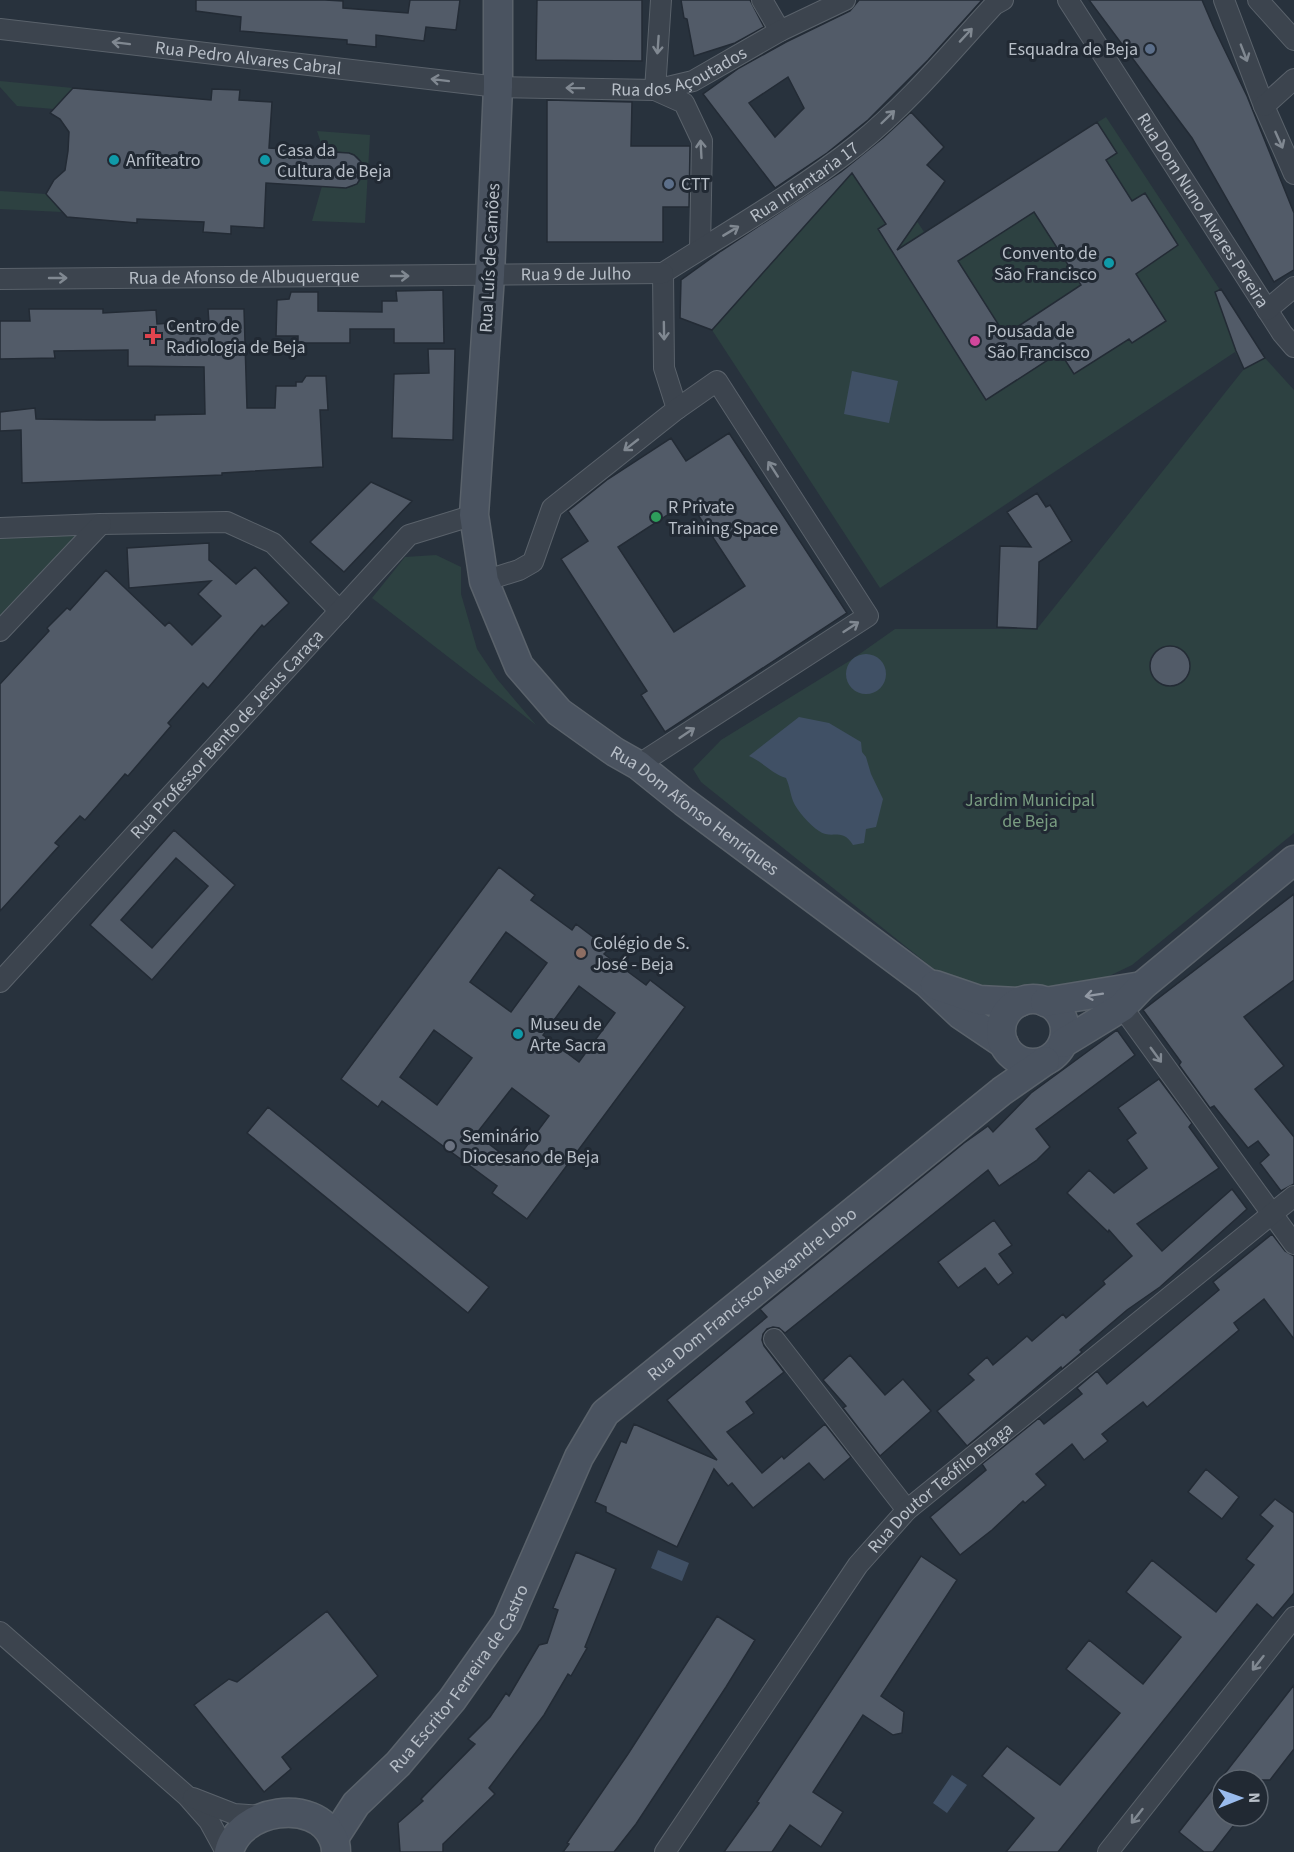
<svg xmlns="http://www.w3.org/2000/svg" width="1294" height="1852" font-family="'Source Sans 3',sans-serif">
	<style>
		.green { fill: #2d4141 }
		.water { fill: #405065 }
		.building { fill: #525b68; stroke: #232b35; stroke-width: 1.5; fill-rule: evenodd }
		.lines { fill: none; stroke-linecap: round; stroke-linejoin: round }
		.street-casing { stroke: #5a626b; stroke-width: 22 }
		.secondary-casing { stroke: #5a626b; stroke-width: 31 }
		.street { stroke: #3c444e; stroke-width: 20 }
		.secondary { stroke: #4a5360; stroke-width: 28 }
		.oneway { stroke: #808891 }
		.oneway2 { stroke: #9299a4 }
		.service-dot { fill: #5c6f8a; stroke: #212933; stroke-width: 2 }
		.culture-dot { fill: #0f9aa8; stroke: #212933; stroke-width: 2 }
		.health-dot { fill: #e0444e; stroke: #212933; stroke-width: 2 }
		.hotel-dot { fill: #d1479c; stroke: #212933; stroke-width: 2 }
		.leisure-dot { fill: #2e9e5b; stroke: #212933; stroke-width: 2 }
		.education-dot { fill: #8d6e63; stroke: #212933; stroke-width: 2 }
		.worship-dot { fill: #6b7280; stroke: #212933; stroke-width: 2 }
		.labels { text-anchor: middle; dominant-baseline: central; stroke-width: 6; stroke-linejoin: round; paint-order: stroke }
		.poi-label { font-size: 18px; fill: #b8bfc8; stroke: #212933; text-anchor: start }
		.street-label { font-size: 18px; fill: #b8bfc8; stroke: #212933 }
		.park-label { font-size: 18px; fill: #799c81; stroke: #212933 }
	</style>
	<rect width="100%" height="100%" fill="#28323d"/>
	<path class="green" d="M 0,81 L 73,88 L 54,109 L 17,106 L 0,87 Z
		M 908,109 L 944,147 L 927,165 L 945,181 L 927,207 L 913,215 L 924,232 L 1106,117 L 1265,358 L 1294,390 L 1294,833 L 1132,965 L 1107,977 L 1067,990 L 1006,994 L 950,982 L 701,782 L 693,769 L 721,740 L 851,660 L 895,629 L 1037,629 L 1244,369 L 1235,352 L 880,588 L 712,330 L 852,173 L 843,163 Z
		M 317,131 L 370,135 L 365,223 L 312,221 L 322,186 C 331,187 342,189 351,187 C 367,182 368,161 353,154 C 345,151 333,152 324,152 Z
		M 0,191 L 46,194 L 62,212 L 0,209 Z
		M 78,533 L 0,621 L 0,536 Z
		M 436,555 L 461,567 L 461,594 L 477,649 L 497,679 L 536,725 L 372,598 L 405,557 Z"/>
	<path class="water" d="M 852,371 L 898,381 L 889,423 L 844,414 Z
		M846 674a20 20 0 1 1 40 0a20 20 0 1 1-40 0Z
		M 799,717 L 829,723 L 861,742 L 862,752 L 866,757 L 871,774 L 883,799 L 876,827 L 866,829 L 864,843 L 853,845 C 842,827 831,840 819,831 C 810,825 797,811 793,801 C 790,793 790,787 786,778 C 771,773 763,762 749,756 Z
		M 658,1550 L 689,1563 L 682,1581 L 651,1568 Z
		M 952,1775 L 967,1785 L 947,1813 L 933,1803 Z"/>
	<path class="building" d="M 196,0 L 325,0 L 343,1 L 343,8 L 408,13 L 410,0 L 460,0 L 456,30 L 426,27 L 424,41 L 376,35 L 376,47 L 347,44 L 347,40 L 240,31 L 241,17 L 196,11 Z
		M 537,0 L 642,0 L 642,61 L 536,60 Z
		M 681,0 L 750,0 L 764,27 L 735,43 L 694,56 L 687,19 L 684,18 Z
		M 859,0 L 982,0 L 928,60 L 868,120 L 827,153 L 775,188 L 703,94 L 739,68 L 786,42 L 850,11 ZM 788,77 L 804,108 L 775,137 L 749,103 Z
		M 1089,0 L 1202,0 L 1214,28 L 1247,96 L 1294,213 L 1294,270 L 1274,282 L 1192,138 Z
		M 73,88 L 211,100 L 212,89 L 240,90 L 239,100 L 272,102 L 269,148 L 349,153 L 354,155 L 362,163 L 363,174 L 357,184 L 346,188 L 266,183 L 264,228 L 231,226 L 231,234 L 203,232 L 204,222 L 137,219 L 137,223 L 67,217 L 46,194 L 54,180 L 65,170 L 68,151 L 69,132 L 60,119 L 50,113 Z
		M 547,100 L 632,102 L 631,146 L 690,146 L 689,207 L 663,207 L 663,242 L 547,242 Z
		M 911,112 L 944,147 L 927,165 L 945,181 L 897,250 L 1097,122 L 1117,153 L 1106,160 L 1132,201 L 1145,193 L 1178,245 L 1136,274 L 1166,321 L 1132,343 L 1129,339 L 1074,374 L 1060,352 L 986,400 L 878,229 L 886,224 L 852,173 L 712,330 L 680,318 L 681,280 L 721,251 L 841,172 L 883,138 ZM 1034,212 L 1081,285 L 1005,335 L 958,261 Z
		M 1221,289 L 1265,358 L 1244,369 L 1236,351 L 1215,292 Z
		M 443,290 L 444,343 L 394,343 L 394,329 L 350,329 L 350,343 L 298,343 L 298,336 L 276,336 L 277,300 L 289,299 L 291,292 L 318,292 L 318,311 L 382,312 L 382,301 L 397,301 L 396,291 Z
		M 29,309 L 103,309 L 103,313 L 156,310 L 157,324 L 173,323 L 173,328 L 209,324 L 208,309 L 244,309 L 247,408 L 275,408 L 276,386 L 296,386 L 296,382 L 302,382 L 306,376 L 326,376 L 328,410 L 320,410 L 323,467 L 222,473 L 222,475 L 22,483 L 21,430 L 0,431 L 0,412 L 35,408 L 36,419 L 99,420 L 155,420 L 155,415 L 205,414 L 204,367 L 128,366 L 128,350 L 54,351 L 55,358 L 0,359 L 0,321 L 30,321 Z
		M 428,349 L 455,349 L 453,440 L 392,438 L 394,374 L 429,373 Z
		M 729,433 L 847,613 L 665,732 L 641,695 L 647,691 L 561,559 L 588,541 L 568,511 L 608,479 L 671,438 L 686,461 ZM 689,501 L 745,586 L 674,632 L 618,547 Z
		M 371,482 L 412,501 L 344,572 L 310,542 Z
		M 1037,493 L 1046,507 L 1050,505 L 1072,541 L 1039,562 L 1037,629 L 997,627 L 1000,546 L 1031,547 L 1007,512 Z
		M 209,543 L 209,560 L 236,584 L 255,567 L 289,603 L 264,627 L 262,625 L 208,688 L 203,683 L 168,723 L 171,726 L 128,776 L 125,774 L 85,820 L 80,816 L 55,843 L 59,846 L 0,911 L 0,684 L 49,631 L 47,628 L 67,608 L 70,610 L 106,570 L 165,626 L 169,622 L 192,645 L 221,616 L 198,594 L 211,581 L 129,588 L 127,548 Z
		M1150 666a20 20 0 1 1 40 0a20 20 0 1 1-40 0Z
		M 174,830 L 235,885 L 152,980 L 90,925 ZM 176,858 L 208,886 L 152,948 L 121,920 Z
		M 499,867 L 535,895 L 531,900 L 572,930 L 576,924 L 609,949 L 604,954 L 646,985 L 650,980 L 685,1007 L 527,1219 L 492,1193 L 497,1186 L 382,1101 L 378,1107 L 341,1079 ZM 506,932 L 547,963 L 511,1012 L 470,982 ZM 579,986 L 615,1013 L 579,1062 L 543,1035 ZM 434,1030 L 472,1058 L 437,1105 L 400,1077 ZM 512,1088 L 549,1116 L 514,1163 L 476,1134 Z
		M 1294,894 L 1294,980 L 1244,1017 L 1284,1066 L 1255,1089 L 1294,1137 L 1294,1184 L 1281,1191 L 1260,1163 L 1269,1155 L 1258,1141 L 1248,1148 L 1214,1106 L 1210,1108 L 1179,1065 L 1181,1062 L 1143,1010 Z
		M 1117,1030 L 1135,1055 L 1036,1129 L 1050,1147 L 1037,1160 L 999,1186 L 988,1170 L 785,1333 L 779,1328 L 773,1327 L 767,1329 L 763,1334 L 762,1340 L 764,1346 L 784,1372 L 746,1402 L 754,1413 L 727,1432 L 762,1473 L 782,1456 L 784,1459 L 825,1424 L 851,1457 L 824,1480 L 809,1463 L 753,1508 L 732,1483 L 728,1486 L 714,1469 L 677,1547 L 606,1512 L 606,1507 L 595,1502 L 621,1441 L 626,1443 L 634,1424 L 717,1460 L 667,1400 L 767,1317 L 760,1309 L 964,1143 L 988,1126 L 993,1132 L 1031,1093 Z
		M 1159,1079 L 1192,1123 L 1189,1127 L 1219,1168 L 1137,1224 L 1162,1251 L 1232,1189 L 1247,1209 L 1160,1287 L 1127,1310 L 1080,1350 L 1082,1352 L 1062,1369 L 1061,1367 L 967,1446 L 937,1411 L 974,1380 L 968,1374 L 987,1357 L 993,1365 L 1027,1336 L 1032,1341 L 1063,1314 L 1066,1318 L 1105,1284 L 1103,1281 L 1132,1256 L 1109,1230 L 1108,1232 L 1067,1193 L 1089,1170 L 1114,1193 L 1147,1168 L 1127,1140 L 1136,1133 L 1118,1108 Z
		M 268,1107 L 489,1287 L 468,1313 L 247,1133 Z
		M 994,1220 L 1012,1245 L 999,1254 L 1013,1273 L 998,1285 L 985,1268 L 958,1288 L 938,1262 Z
		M 1272,1234 L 1285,1251 L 1294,1256 L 1294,1339 L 1264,1299 L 1234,1323 L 1239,1330 L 1147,1407 L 1143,1402 L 1102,1434 L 1108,1441 L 1084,1460 L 1072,1444 L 1036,1474 L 1046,1485 L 1025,1503 L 1023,1501 L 992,1530 L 960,1555 L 930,1517 L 986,1470 L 982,1464 L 1039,1418 L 1044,1424 L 1082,1394 L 1077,1388 L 1097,1371 L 1107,1384 L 1219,1290 L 1213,1282 Z
		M 850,1355 L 885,1395 L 903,1379 L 931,1411 L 880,1456 L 843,1408 L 846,1406 L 823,1380 Z
		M 1206,1469 L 1239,1497 L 1222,1519 L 1188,1492 Z
		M 1275,1499 L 1294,1513 L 1294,1593 L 1273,1618 L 1257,1604 L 1058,1852 L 1006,1852 L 1034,1818 L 982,1776 L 1007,1746 L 1060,1785 L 1120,1713 L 1066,1669 L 1089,1640 L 1143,1684 L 1181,1637 L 1126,1592 L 1152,1560 L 1216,1612 L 1254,1565 L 1246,1559 L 1273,1526 L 1260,1515 Z
		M 576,1552 L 616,1569 L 585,1647 L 587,1648 L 571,1676 L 568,1674 L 544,1715 L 489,1788 L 495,1794 L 443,1844 L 443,1852 L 400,1852 L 398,1823 L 423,1801 L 421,1799 L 475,1744 L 468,1739 L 490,1717 L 506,1693 L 509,1696 L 539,1645 L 547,1643 L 558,1610 L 553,1608 Z
		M 921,1556 L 957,1580 L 881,1696 L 904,1712 L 902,1733 L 893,1735 L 863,1715 L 813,1792 L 843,1812 L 821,1847 L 790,1825 L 772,1852 L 724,1852 L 759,1803 L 757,1802 Z
		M 327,1611 L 378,1676 L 282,1757 L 291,1769 L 264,1792 L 194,1705 L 229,1679 L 237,1682 Z
		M 717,1616 L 755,1640 L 726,1687 L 636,1824 L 614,1852 L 563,1852 L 569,1844 L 567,1843 L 628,1754 Z
		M 1294,1685 L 1294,1749 L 1270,1780 L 1222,1780 L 1222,1816 L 1241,1816 L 1213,1852 L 1204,1852 L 1179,1832 Z"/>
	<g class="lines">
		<defs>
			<g id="street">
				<path d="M 762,0 L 780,31"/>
				<path id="s1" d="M 1068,0 L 1282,333 L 1294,347"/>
				<path d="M 1224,0 L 1264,106 L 1294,174"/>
				<path d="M 1258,0 L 1294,40"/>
				<path id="s2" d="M 0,29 L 498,87 L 655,90 L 693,81 L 780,31 L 845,0"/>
				<path d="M 655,90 L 684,103 L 702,141 L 700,249"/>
				<path d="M 655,90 L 661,0"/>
				<path d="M 1264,106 L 1294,79"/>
				<path id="s3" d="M 663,273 C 729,231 796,193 857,145 C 908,104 950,53 994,5 L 1003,0"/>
				<path d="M 663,273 L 664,368 L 677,409"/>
				<path id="s4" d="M 0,279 L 663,273"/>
				<path d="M 1267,310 L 1294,287"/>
				<path d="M 0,528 L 101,524 L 227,522 L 273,543 L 340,611"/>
				<path d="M 484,581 L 519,570 L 533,562 L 552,508 L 677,409 L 717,381 L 868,616 L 638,765"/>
				<path d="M 0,631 L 101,524"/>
				<path id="s5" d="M 0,982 L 409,535 L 474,515"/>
				<path d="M 1122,1007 L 1294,1244"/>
				<path d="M 774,1339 L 907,1510"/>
				<path d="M 0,1632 L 187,1796 L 209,1821 L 226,1852"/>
				<path d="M 193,1798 L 234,1814 L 265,1816"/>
				<path id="s6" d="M 665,1852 L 858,1565 L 907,1510 L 1294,1196"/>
				<path d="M 1108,1852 L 1294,1617"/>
			</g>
			<g id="secondary">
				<path id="s7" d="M 498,0 L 498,87 L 490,275 L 474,515 L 484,581 L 519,666 L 559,712 L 615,752 L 638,765 L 684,802 L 927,983 L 961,1015 L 1004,1044"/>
				<path d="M 935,985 L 979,1000 L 1020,1002"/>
				<circle cx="1033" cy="1031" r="32"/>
				<path d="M 1045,1002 L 1142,986"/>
				<path d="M 1063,1043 L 1122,1007 L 1142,986 L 1294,860"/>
				<path id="s8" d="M 334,1838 L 356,1804 L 398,1764 L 452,1700 L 507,1622 L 579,1457 L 605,1413 L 1002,1091 L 1045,1061"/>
				<path d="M 229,1852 C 239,1809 315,1797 333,1838 C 335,1842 336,1848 336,1852"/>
			</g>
		</defs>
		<use href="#street" class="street-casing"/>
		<use href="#secondary" class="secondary-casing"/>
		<use href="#street" class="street"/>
		<use href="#secondary" class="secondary"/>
	</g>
	<defs><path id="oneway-shaft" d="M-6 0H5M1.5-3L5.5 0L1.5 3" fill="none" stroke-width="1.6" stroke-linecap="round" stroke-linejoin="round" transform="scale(1.5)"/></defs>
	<g class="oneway">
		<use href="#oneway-shaft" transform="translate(966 35) rotate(-47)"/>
		<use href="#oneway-shaft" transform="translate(121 43) rotate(-173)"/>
		<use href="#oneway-shaft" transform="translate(658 45) rotate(94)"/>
		<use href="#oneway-shaft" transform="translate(1244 53) rotate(69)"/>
		<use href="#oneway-shaft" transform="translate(440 80) rotate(-173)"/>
		<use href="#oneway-shaft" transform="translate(575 88) rotate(-179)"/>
		<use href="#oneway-shaft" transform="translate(888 117) rotate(-44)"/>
		<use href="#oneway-shaft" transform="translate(1279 140) rotate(66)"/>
		<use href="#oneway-shaft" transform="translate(701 149) rotate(-93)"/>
		<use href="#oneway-shaft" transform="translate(731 231) rotate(-31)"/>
		<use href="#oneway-shaft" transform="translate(400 276)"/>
		<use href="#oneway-shaft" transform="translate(58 278)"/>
		<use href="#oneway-shaft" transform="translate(664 331) rotate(89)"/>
		<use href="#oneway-shaft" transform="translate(631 445) rotate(142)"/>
		<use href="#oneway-shaft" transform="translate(773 469) rotate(-123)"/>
		<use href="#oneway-shaft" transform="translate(851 627) rotate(-33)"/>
		<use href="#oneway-shaft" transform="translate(687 733) rotate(-34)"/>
		<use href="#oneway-shaft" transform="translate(1156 1055) rotate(54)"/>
		<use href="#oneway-shaft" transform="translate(1258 1663) rotate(128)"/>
		<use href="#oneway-shaft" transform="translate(1137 1816) rotate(128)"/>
	</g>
	<use class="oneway2" href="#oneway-shaft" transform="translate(1094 995) rotate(171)"/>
	<g class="service-dot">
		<circle cx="1150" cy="49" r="6"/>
		<circle cx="669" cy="184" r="6"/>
	</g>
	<g class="culture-dot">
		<circle cx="114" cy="160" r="6"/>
		<circle cx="265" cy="160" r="6"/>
		<circle cx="1109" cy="263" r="6"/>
		<circle cx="518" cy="1034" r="6"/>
	</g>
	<path class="health-dot" d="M150 327h6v6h6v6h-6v6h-6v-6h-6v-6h6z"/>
	<circle class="hotel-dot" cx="975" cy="341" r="6"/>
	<circle class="leisure-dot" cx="656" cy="517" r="6"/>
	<circle class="education-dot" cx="581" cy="953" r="6"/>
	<circle class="worship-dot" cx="450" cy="1146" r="6"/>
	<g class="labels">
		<g class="poi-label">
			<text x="1138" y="49" text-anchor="end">Esquadra de Beja</text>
			<text x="277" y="150">Casa da<tspan x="277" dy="21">Cultura de Beja</tspan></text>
			<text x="126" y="160">Anfiteatro</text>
			<text x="681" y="184">CTT</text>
			<text x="1097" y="253" text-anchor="end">Convento de<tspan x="1097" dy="21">São Francisco</tspan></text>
			<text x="166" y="326">Centro de<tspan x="166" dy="21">Radiologia de Beja</tspan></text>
			<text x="987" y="331">Pousada de<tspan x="987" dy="21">São Francisco</tspan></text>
			<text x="668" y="507">R Private<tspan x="668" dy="21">Training Space</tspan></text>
			<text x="593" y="943">Colégio de S.<tspan x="593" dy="21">José - Beja</tspan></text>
			<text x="530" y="1024">Museu de<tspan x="530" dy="21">Arte Sacra</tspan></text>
			<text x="462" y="1136">Seminário<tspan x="462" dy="21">Diocesano de Beja</tspan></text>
		</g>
		<g class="street-label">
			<text stroke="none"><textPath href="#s2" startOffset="250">Rua Pedro Alvares Cabral</textPath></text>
			<text stroke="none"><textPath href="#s2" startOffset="686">Rua dos Açoutados</textPath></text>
			<text stroke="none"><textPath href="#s3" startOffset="168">Rua Infantaria 17</textPath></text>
			<text stroke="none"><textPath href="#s1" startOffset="250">Rua Dom Nuno Alvares Pereira</textPath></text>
			<text transform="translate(490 258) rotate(-87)">Rua Luís de Camões</text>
			<text stroke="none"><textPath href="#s4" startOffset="576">Rua 9 de Julho</textPath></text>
			<text stroke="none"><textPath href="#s4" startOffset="244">Rua de Afonso de Albuquerque</textPath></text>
			<text stroke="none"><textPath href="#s5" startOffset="336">Rua Professor Bento de Jesus Caraça</textPath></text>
			<text stroke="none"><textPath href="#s7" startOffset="903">Rua Dom Afonso Henriques</textPath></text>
			<text stroke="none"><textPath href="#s8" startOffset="698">Rua Dom Francisco Alexandre Lobo</textPath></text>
			<text stroke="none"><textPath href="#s6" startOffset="459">Rua Doutor Teófilo Braga</textPath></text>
			<text stroke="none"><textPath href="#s8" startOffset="204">Rua Escritor Ferreira de Castro</textPath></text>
		</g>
		<g class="park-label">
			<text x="1030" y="800">Jardim Municipal<tspan x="1030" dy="21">de Beja</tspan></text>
		</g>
	</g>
	<g transform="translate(1240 1798) rotate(89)"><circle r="28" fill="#212933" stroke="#5d656f" stroke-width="1.5"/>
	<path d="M0-4.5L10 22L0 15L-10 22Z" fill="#99bbed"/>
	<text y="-9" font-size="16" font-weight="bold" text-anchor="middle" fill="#b8bfc8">N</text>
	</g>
</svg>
